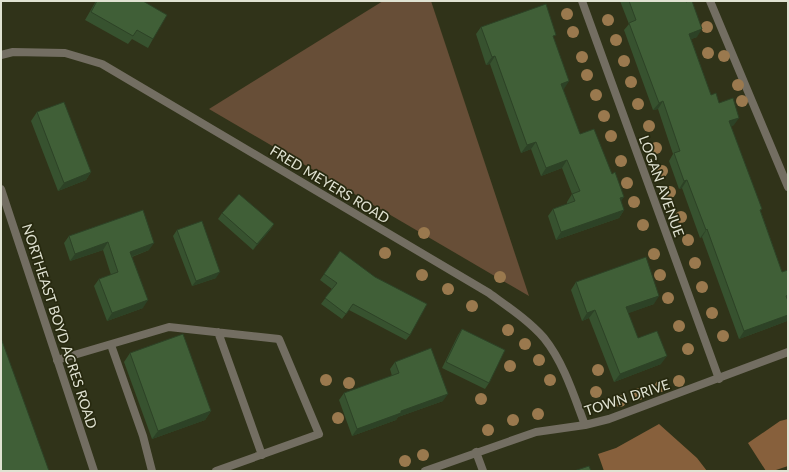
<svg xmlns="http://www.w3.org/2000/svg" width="789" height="472" font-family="Lato,sans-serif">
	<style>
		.green { fill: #674e37 }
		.forest { fill: #87603c }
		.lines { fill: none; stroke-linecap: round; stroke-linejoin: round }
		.service { stroke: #736e62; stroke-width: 8 }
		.minor { stroke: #736e62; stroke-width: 8 }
		.tertiary { stroke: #736e62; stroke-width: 8 }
		.tree { fill: #9a794e }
		.wall { fill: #37522f }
		.shaded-wall { fill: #2d4226 }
		.building { fill: #405f37; stroke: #2d4226 }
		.labels { text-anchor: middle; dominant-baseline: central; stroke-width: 3.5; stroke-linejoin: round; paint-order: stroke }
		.street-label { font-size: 14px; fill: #e0e2d2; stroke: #27290f }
	</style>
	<rect width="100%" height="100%" fill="#303319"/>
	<path class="green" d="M 383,1 L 431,1 L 529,296 L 209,109 Z"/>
	<path class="forest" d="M 788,419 L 788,466 L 773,471 L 766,471 L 748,443 L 780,421 Z
		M 659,424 L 697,458 L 707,471 L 604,471 L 598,454 L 616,448 Z"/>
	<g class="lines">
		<path class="service" d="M 710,1 L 788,187
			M 218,332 L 262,455
			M 111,345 L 143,436 L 152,471
			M 57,360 L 169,327 L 279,339 L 319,434 L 216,471"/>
		<path class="minor" d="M 582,1 L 719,379
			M 1,55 L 13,52 L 65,53 L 102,64 L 489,293 C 508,307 528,320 544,338 C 564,363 574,396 585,425
			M 476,452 L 483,471
			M 425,471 L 536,432 L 585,425 L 609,419 L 788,352"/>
		<path class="tertiary" d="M 1,189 L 94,471"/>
	</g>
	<g class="tree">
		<circle cx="567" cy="14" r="6"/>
		<circle cx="608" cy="20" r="6"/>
		<circle cx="707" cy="27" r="6"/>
		<circle cx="573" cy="32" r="6"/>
		<circle cx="616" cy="40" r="6"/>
		<circle cx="708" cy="53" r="6"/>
		<circle cx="724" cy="56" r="6"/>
		<circle cx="582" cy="57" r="6"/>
		<circle cx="624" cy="61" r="6"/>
		<circle cx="587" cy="75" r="6"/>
		<circle cx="631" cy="82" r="6"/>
		<circle cx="738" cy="85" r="6"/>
		<circle cx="596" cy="95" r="6"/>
		<circle cx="742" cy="101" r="6"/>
		<circle cx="638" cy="104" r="6"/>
		<circle cx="604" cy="116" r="6"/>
		<circle cx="649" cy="126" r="6"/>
		<circle cx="611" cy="136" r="6"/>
		<circle cx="656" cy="148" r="6"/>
		<circle cx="621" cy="161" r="6"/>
		<circle cx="662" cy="171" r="6"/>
		<circle cx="627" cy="183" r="6"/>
		<circle cx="670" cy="192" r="6"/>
		<circle cx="634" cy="202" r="6"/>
		<circle cx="681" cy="217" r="6"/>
		<circle cx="643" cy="225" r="6"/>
		<circle cx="424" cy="233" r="6"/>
		<circle cx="688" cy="240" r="6"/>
		<circle cx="385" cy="253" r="6"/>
		<circle cx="654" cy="254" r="6"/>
		<circle cx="695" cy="263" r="6"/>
		<circle cx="422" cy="275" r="6"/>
		<circle cx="660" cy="275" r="6"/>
		<circle cx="500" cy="277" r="6"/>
		<circle cx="702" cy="287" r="6"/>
		<circle cx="448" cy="289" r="6"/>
		<circle cx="668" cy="298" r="6"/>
		<circle cx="472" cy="306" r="6"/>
		<circle cx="712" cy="313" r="6"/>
		<circle cx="679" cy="326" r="6"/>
		<circle cx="508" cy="330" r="6"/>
		<circle cx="723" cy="336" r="6"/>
		<circle cx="525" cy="344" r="6"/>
		<circle cx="688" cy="349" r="6"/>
		<circle cx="539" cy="360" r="6"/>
		<circle cx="510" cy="366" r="6"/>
		<circle cx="598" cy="370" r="6"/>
		<circle cx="326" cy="380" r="6"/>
		<circle cx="550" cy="380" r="6"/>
		<circle cx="679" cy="381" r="6"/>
		<circle cx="349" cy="383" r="6"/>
		<circle cx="661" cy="386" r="6"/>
		<circle cx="596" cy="392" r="6"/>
		<circle cx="639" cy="394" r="6"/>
		<circle cx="481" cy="399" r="6"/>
		<circle cx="620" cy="401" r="6"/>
		<circle cx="538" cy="414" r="6"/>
		<circle cx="338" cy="418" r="6"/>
		<circle cx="513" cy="420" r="6"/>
		<circle cx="488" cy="430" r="6"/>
		<circle cx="423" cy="455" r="6"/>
		<circle cx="405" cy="461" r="6"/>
	</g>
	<path class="wall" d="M 96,1 L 143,1 L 153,39 L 148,48 L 132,39 L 128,44 L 85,20 Z
		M 620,1 L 685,1 L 697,37 L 691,39 L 711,95 L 719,103 L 734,125 L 731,126 L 782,272 L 788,270 L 788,320 L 787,321 L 739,339 L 702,237 L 700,238 L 682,188 L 679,189 L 669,161 L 673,154 L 658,109 L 653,110 L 624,30 L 629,24 Z
		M 481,27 L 553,38 L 564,89 L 563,89 L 580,134 L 621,201 L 624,210 L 619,218 L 556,240 L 548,216 L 553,209 L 567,204 L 567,202 L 572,194 L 562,168 L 541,176 L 531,149 L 521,153 L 490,64 L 486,65 L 476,34 Z
		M 37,112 L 91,172 L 86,180 L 58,191 L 31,121 Z
		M 143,210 L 149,250 L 132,257 L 143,308 L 107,321 L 94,286 L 99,279 L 111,275 L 103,250 L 70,261 L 64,243 L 69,236 Z
		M 222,213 L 274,224 L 270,230 L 253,250 L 218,219 Z
		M 177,230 L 216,278 L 192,286 L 173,236 Z
		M 340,251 L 410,335 L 406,340 L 349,310 L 342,319 L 321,304 L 332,289 L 320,280 Z
		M 576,282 L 654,304 L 628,313 L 638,338 L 661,364 L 614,382 L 589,318 L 582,321 L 571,290 Z
		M 462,329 L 489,383 L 485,389 L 442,368 L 458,335 Z
		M 130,353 L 211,411 L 205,420 L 152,439 L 124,362 Z
		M 395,362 L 443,401 L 398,417 L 396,420 L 352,436 L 339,400 L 344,393 L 392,376 L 390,369 Z"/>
	<path class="shaded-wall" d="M 702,29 L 697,37 L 683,42 L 689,34 Z
		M 495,56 L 490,64 L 486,65 L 492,57 Z
		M 569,81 L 564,89 L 556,92 L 561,84 Z
		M 663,101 L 658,109 L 653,110 L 659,103 Z
		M 739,118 L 734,125 L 724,129 L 729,121 Z
		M 536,142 L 531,149 L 521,153 L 527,145 Z
		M 567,160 L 562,168 L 541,176 L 546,168 Z
		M 91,172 L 86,180 L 58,191 L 64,183 Z
		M 687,180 L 682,188 L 679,189 L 684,181 Z
		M 624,197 L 619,204 L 620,198 Z
		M 624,210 L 619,218 L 556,240 L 561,232 Z
		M 274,224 L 270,230 L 253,250 L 257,244 Z
		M 707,229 L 702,237 L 700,238 L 706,230 Z
		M 108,242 L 103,250 L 70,261 L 75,254 Z
		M 154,243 L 149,250 L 125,259 L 130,252 Z
		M 220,272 L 216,278 L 192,286 L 196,281 Z
		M 659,296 L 654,304 L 621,316 L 626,307 Z
		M 148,300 L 143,308 L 107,321 L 112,313 Z
		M 595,310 L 589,318 L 582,321 L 587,313 Z
		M 788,315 L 788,320 L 787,321 L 739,339 L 744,331 Z
		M 667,356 L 661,364 L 614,382 L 620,374 Z
		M 448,394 L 443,401 L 398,417 L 396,420 L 352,436 L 357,429 L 401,411 Z
		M 211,411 L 205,420 L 152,439 L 158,431 Z"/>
	<path class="building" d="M 97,1 L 143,1 L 167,15 L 153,39 L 137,30 L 133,36 L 91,12 Z
		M 629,1 L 685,1 L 686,2 L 689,1 L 692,1 L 702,29 L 689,34 L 711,95 L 716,93 L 719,103 L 733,98 L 739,118 L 729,121 L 762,209 L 760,210 L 782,272 L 788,270 L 788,295 L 786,296 L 788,301 L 788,315 L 744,331 L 707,229 L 706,230 L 687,180 L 684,181 L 674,153 L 680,151 L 663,101 L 659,103 L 629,23 L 636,20 Z
		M 546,4 L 556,35 L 553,36 L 569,81 L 561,84 L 580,134 L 594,129 L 612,174 L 615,172 L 624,197 L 620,198 L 624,210 L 561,232 L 553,209 L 575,201 L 572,194 L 580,191 L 567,160 L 546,168 L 536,142 L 527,145 L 495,56 L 492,57 L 481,27 Z
		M 64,102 L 91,172 L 64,183 L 37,112 Z
		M 239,194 L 274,224 L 257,244 L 222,213 Z
		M 143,210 L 154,243 L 130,252 L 148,300 L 112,313 L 99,279 L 118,272 L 108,242 L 75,254 L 69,236 Z
		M 202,221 L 220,272 L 196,281 L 177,230 Z
		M 340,251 L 375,277 L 427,304 L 410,335 L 353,304 L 346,314 L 325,298 L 337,283 L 324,274 Z
		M 646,257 L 659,296 L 626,307 L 638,338 L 657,331 L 667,356 L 620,374 L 595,310 L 587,313 L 576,282 Z
		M 462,329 L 505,350 L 489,383 L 446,362 Z
		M 183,334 L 211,411 L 158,431 L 130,353 Z
		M 1,338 L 49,471 L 1,471 Z
		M 431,348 L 448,394 L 401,411 L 401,413 L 357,429 L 344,393 L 399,373 L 395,362 Z
		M 589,466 L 591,471 L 574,471 Z"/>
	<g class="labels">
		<g class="street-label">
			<text transform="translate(330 184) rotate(31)">FRED MEYERS ROAD</text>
			<text transform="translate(662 186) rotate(70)">LOGAN AVENUE</text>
			<text transform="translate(60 326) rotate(72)">NORTHEAST BOYD ACRES ROAD</text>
			<text transform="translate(627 397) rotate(-18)">TOWN DRIVE</text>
		</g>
	</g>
	<rect width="789" height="472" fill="none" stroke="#e0e2d2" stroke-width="4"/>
</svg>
